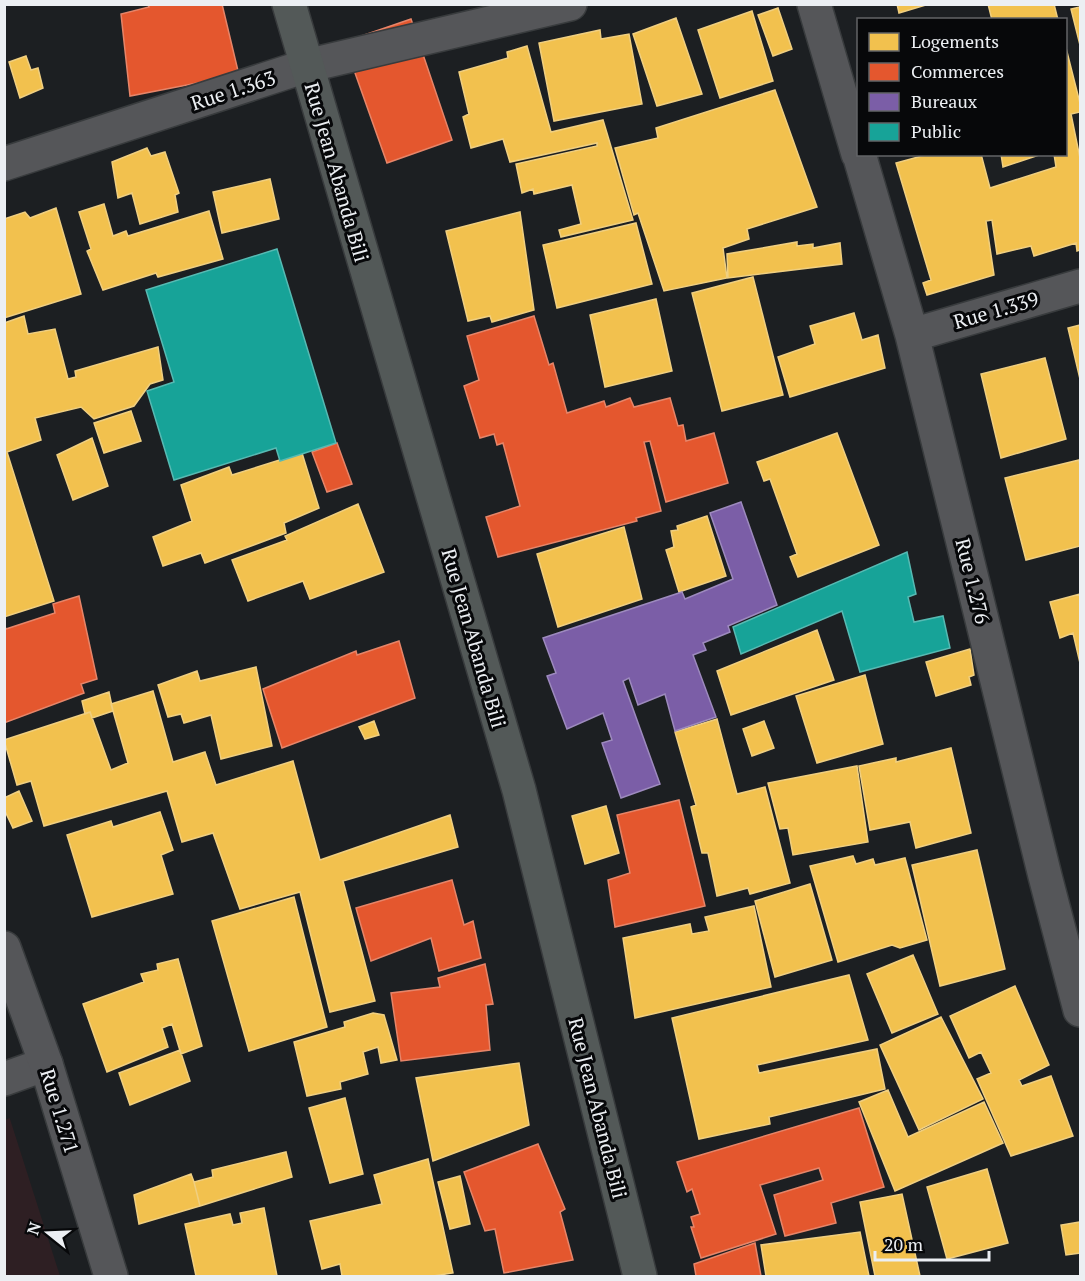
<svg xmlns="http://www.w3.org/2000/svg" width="1085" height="1281" font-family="'PT Serif',serif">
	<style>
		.education { fill: #2e1f23 }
		.homes { fill: #f2c14e; stroke: #f0cf80; stroke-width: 1.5 }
		.shops { fill: #e4572e; stroke: #e68569; stroke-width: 1.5 }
		.offices { fill: #7b5ea7; stroke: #9d8abe; stroke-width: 1.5 }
		.public { fill: #17a398; stroke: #57bab3; stroke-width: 1.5 }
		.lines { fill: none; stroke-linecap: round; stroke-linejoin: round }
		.minor-casing { stroke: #383b3d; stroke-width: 36 }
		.tertiary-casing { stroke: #383b3d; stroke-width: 36 }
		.primary-casing { stroke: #383b3d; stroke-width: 36 }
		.minor { stroke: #555659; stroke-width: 33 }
		.tertiary { stroke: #555659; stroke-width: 33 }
		.primary { stroke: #535958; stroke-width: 33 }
		.labels { text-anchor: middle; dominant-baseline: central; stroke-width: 6; stroke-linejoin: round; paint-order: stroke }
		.street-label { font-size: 20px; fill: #eceff3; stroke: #07080a }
	</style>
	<rect width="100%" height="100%" fill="#1c1f22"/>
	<path class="education" d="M 10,1118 L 10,1119 L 60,1276 L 5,1276 L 4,1120 Z"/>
	<path class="homes" d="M 897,4 L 929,4 L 899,13 Z
		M 988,4 L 1054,4 L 1058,20 L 992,20 Z
		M 1080,7 L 1080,45 L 1071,9 Z
		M 778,8 L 792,49 L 773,56 L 758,15 Z
		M 752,11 L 773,81 L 720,98 L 698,30 Z
		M 676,18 L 702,94 L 657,106 L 633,34 Z
		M 600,30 L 601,39 L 629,34 L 642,104 L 554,121 L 539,43 Z
		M 527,46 L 551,132 L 603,120 L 633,220 L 561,237 L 559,230 L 581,224 L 572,185 L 534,194 L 533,189 L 522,193 L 516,164 L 597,146 L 597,143 L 510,162 L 503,139 L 471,148 L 463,117 L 469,114 L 459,72 L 508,58 L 507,52 Z
		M 1066,48 L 1080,103 L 1080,112 L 1071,114 L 1080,158 L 1080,250 L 1077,251 L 1076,243 L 1034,256 L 1031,246 L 997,254 L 992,220 L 986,221 L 994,275 L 927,295 L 923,283 L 931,280 L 896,163 L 929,154 L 981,154 L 990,188 L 1056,167 L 1054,154 L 1066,154 Z
		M 26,56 L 31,70 L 38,68 L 43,88 L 20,98 L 9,62 Z
		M 775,90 L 817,207 L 747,229 L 749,239 L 723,248 L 727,278 L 664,291 L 638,213 L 634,215 L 615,148 L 658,138 L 656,128 Z
		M 147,148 L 151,156 L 165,152 L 179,193 L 175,195 L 178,212 L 140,224 L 132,193 L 118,198 L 112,162 Z
		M 1001,154 L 1042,154 L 1003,167 Z
		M 270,179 L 279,219 L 222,233 L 213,192 Z
		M 104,204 L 113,236 L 126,231 L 128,236 L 209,211 L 223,259 L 158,277 L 156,273 L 103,290 L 87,251 L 91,249 L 79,212 Z
		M 56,208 L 81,294 L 4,318 L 4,219 L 25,212 L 30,218 Z
		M 520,212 L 534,310 L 492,322 L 490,316 L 468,321 L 446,231 Z
		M 636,223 L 652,284 L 557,308 L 543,245 Z
		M 797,242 L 797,246 L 813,244 L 813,248 L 840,243 L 842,264 L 728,278 L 727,254 Z
		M 753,277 L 783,395 L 722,411 L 692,293 Z
		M 656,299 L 672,371 L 605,387 L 590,315 Z
		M 854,313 L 862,340 L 878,335 L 885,368 L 790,397 L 778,357 L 815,344 L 810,326 Z
		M 24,316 L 28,334 L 55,329 L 68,379 L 76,377 L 75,371 L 158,347 L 163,380 L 150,384 L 134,406 L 94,419 L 81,407 L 35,418 L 41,440 L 7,452 L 54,601 L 4,617 L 4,323 Z
		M 1080,325 L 1080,379 L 1068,328 Z
		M 1045,358 L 1066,439 L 1001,458 L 981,374 Z
		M 131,411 L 141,441 L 104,453 L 94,423 Z
		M 837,433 L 879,545 L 798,577 L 790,557 L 797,554 L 770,479 L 764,481 L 757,462 Z
		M 92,438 L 108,486 L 73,500 L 57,455 Z
		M 302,453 L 319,508 L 284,523 L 286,533 L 205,563 L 201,553 L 163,566 L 153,537 L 192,521 L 181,485 L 229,467 L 232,475 Z
		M 1079,460 L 1080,466 L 1080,546 L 1026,560 L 1005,478 Z
		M 358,504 L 384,572 L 310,599 L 303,581 L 248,601 L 232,560 L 287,540 L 285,536 Z
		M 707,516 L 726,576 L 679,592 L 666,550 L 674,547 L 671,531 L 678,530 L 677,526 Z
		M 624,527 L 642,599 L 558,627 L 537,554 Z
		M 1080,594 L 1080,663 L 1073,633 L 1060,638 L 1050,602 Z
		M 817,630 L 834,680 L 731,715 L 717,671 Z
		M 970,649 L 974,675 L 969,677 L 971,685 L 936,696 L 926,662 Z
		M 256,667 L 272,746 L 221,759 L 211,715 L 184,723 L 181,714 L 168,717 L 158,685 L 197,671 L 200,681 Z
		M 865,675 L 883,744 L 817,763 L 796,696 Z
		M 153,691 L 173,762 L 205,752 L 216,785 L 293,761 L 320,860 L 450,815 L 458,847 L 343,881 L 375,1001 L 330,1012 L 300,892 L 240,909 L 213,833 L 182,842 L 167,791 L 44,826 L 31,781 L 17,785 L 4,740 L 90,712 L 111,770 L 128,763 L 111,704 Z
		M 109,692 L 113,711 L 92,718 L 90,712 L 85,714 L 82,701 Z
		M 717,719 L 737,794 L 765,787 L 790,883 L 750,894 L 748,888 L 717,896 L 708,853 L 702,853 L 691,807 L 696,805 L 675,732 Z
		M 374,721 L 379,735 L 365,739 L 359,727 Z
		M 764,721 L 774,748 L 752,756 L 743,729 Z
		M 951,748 L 971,833 L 916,848 L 910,822 L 870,830 L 859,766 L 896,758 L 896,762 Z
		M 857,766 L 868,842 L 793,855 L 788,828 L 780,829 L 768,783 Z
		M 19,791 L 32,821 L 13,828 L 4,809 L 4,798 Z
		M 606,806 L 619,853 L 585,864 L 572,816 Z
		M 160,812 L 173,850 L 161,855 L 173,894 L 92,917 L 67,835 L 111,821 L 113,827 Z
		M 977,850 L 1005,969 L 940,986 L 912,865 Z
		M 853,856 L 856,864 L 873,859 L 875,865 L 905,858 L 927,940 L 900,948 L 892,945 L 838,962 L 810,866 Z
		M 810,884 L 832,960 L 775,977 L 755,901 Z
		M 294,897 L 327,1027 L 249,1051 L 212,921 Z
		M 754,906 L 771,987 L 635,1018 L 623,938 L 690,924 L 692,934 L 709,931 L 705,917 Z
		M 913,955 L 938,1014 L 892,1033 L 867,974 Z
		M 178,959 L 202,1046 L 181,1054 L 172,1024 L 162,1028 L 168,1047 L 107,1072 L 83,1004 L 144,982 L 141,974 L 158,970 L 157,964 Z
		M 849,975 L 868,1040 L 757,1065 L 759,1073 L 877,1049 L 885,1089 L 769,1117 L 770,1124 L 699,1139 L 672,1018 Z
		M 1015,986 L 1049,1065 L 1019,1080 L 1022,1086 L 1051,1076 L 1073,1136 L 1011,1156 L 977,1079 L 991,1073 L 981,1052 L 969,1058 L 950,1016 Z
		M 373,1013 L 384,1015 L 397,1060 L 381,1063 L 378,1047 L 363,1052 L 368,1074 L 340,1082 L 341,1089 L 307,1096 L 294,1042 L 345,1027 L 344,1022 Z
		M 941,1017 L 983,1099 L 919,1130 L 880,1045 Z
		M 180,1050 L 190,1081 L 130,1105 L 119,1073 Z
		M 519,1063 L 529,1125 L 433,1161 L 416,1078 Z
		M 888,1090 L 908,1137 L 984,1102 L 1003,1143 L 895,1191 L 859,1102 Z
		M 345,1098 L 363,1174 L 330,1183 L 309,1108 Z
		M 286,1152 L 292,1177 L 200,1206 L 194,1182 L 213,1177 L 212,1170 Z
		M 428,1159 L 453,1273 L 433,1276 L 342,1276 L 340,1264 L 322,1269 L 310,1221 L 382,1204 L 374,1175 Z
		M 987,1169 L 1008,1243 L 947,1259 L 927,1187 Z
		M 191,1174 L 194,1182 L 200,1206 L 139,1224 L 134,1195 Z
		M 460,1176 L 470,1224 L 450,1229 L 438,1182 Z
		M 902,1194 L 920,1276 L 875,1276 L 860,1202 Z
		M 264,1208 L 277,1276 L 196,1276 L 185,1224 L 230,1214 L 233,1225 L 242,1223 L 240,1213 Z
		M 1080,1222 L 1080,1253 L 1066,1255 L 1061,1225 Z
		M 860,1232 L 869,1276 L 766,1276 L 761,1245 Z"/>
	<path class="shops" d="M 148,4 L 222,4 L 239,75 L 130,96 L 121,14 L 149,7 Z
		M 411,19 L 452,140 L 387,163 L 344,42 Z
		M 534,316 L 549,365 L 553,363 L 567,413 L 604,401 L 606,407 L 630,398 L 634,407 L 670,398 L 678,426 L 683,425 L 686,441 L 714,433 L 728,483 L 666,502 L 650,441 L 644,442 L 661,511 L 636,518 L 637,521 L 498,557 L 486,517 L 520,506 L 503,443 L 497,445 L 494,434 L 480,438 L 464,386 L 479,380 L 467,336 Z
		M 337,443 L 352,484 L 327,492 L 312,452 Z
		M 79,596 L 97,679 L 81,684 L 84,693 L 4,723 L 4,624 L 6,629 L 55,613 L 53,604 Z
		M 399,641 L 415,698 L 282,748 L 263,689 L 356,651 L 357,655 Z
		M 679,800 L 705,906 L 615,927 L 608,880 L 630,873 L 617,815 Z
		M 452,880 L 464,925 L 473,921 L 481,958 L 439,971 L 431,938 L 371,961 L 356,908 Z
		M 485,964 L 493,1004 L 486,1005 L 490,1050 L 401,1061 L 391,993 L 440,987 L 438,978 Z
		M 859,1108 L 884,1187 L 831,1203 L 836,1223 L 785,1236 L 774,1195 L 823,1180 L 819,1168 L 760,1185 L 776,1234 L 701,1258 L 691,1227 L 694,1227 L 691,1217 L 700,1214 L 692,1189 L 687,1192 L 677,1162 Z
		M 538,1144 L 565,1209 L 560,1212 L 573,1260 L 504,1273 L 495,1229 L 485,1231 L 464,1172 Z
		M 755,1243 L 761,1276 L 696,1276 L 694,1264 Z"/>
	<path class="offices" d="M 741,502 L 777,605 L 728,626 L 730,632 L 703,643 L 706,650 L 693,655 L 716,717 L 675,731 L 665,694 L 638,705 L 629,678 L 623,681 L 660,784 L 621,798 L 602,743 L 612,740 L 603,713 L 567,729 L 547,676 L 556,673 L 543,638 L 682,592 L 685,599 L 733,579 L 710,513 Z"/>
	<path class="public" d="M 277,249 L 336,443 L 280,461 L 276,448 L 174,480 L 147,391 L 174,382 L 146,290 Z
		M 907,552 L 916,594 L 908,597 L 914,622 L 943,616 L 950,648 L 860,672 L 842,611 L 741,654 L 733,627 Z"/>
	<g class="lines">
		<defs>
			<path id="minor" d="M 814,4 L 858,154
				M 859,154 L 912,335 L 1045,876 L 1080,1010
				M 4,164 L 306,66 L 570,4
				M 912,335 L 1080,286
				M 4,1079 L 46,1064"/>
			<path id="tertiary" d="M 4,948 L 46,1064 L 111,1276"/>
			<path id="primary" d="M 289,4 L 519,790 L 640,1276"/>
		</defs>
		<use href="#minor" class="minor-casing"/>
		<use href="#tertiary" class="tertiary-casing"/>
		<use href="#primary" class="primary-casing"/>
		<use href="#minor" class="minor"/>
		<use href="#tertiary" class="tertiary"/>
		<use href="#primary" class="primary"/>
	</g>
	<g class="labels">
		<g class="street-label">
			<text transform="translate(233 90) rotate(-18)">Rue 1.363</text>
			<text transform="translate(337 172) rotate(74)">Rue Jean Abanda Bili</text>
			<text transform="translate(996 310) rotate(-16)">Rue 1.339</text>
			<text transform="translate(973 581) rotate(76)">Rue 1.276</text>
			<text transform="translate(474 638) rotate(74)">Rue Jean Abanda Bili</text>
			<text transform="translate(598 1108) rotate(76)">Rue Jean Abanda Bili</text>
			<text transform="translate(60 1111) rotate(73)">Rue 1.271</text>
		</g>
	</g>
	<rect width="1085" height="1281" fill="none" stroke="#eceff3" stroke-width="12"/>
	<rect x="857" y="18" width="210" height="138" fill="#07080a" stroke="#636467" stroke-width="1.5"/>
	<rect x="869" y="33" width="30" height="18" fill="#f2c14e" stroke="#636467" stroke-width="1.5"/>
	<text x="911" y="48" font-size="18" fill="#eceff3">Logements</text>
	<rect x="869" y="63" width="30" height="18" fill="#e4572e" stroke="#636467" stroke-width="1.5"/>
	<text x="911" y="78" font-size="18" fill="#eceff3">Commerces</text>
	<rect x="869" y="93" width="30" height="18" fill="#7b5ea7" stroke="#636467" stroke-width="1.5"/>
	<text x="911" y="108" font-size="18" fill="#eceff3">Bureaux</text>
	<rect x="869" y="123" width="30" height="18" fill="#17a398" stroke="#636467" stroke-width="1.5"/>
	<text x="911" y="138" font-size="18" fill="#eceff3">Public</text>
	<g transform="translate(48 1233) rotate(288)" stroke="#07080a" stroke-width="4.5" paint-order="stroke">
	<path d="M0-4.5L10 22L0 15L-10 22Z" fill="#eceff3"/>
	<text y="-9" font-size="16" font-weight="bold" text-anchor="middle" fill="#eceff3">N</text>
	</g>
	<path d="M875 1251v9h114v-9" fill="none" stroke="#eceff3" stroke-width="3"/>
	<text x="884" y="1251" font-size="18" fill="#eceff3" stroke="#07080a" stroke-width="4.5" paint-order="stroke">20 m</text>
</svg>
